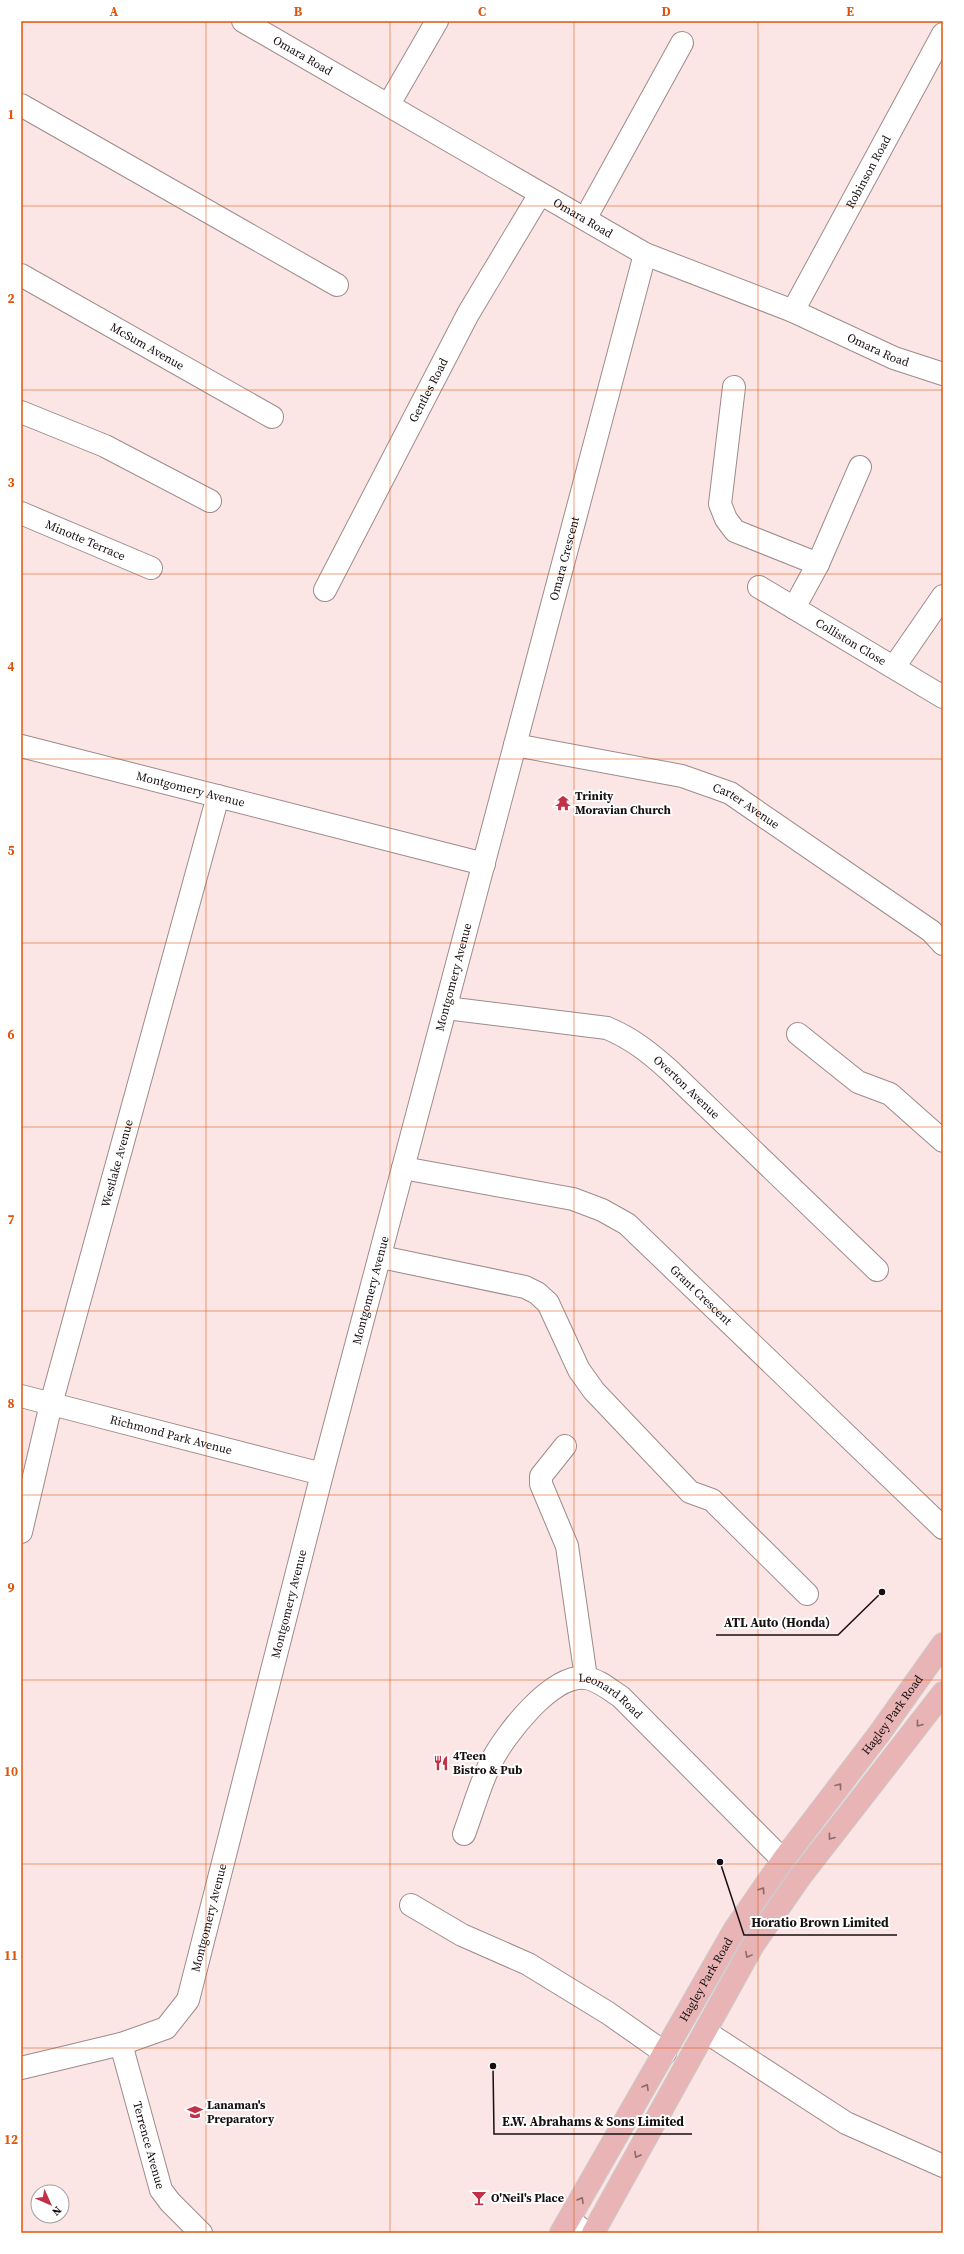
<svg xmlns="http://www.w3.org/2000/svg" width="964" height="2254" font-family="'Source Serif 4',serif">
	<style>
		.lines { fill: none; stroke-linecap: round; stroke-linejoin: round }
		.minor-casing { stroke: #9f8b8b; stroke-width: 24 }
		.major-casing { stroke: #cccaca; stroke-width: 24 }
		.minor { stroke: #fff; stroke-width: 22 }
		.major { stroke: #e8b4b6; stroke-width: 22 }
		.oneway { stroke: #8a6a6b }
		.grid { fill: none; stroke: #de550c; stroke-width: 1; stroke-opacity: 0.55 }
		.labels { text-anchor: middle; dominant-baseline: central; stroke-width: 4; stroke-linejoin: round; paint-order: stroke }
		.street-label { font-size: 12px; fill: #170f10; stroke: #fff }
		.poi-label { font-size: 12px; font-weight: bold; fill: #170f10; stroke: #fff; text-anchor: start }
		.leader { fill: none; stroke: #170f10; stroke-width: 1.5 }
		.callout-dot { fill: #170f10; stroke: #fff; stroke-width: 1.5 }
		.callout-label { font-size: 13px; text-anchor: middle; font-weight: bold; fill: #170f10; stroke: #fff; stroke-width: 4; stroke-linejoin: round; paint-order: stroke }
		.neatline { fill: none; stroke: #de550c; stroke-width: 1.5 }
		.grid-label { font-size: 13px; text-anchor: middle; font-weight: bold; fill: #de550c }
	</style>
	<rect width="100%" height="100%" fill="#fbe5e5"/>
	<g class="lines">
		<defs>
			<g id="minor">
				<path id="s1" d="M 243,21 L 645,254 L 793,311 L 894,358 L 943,374"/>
				<path d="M 389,104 L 437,21"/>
				<path d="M 21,105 L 337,285"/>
				<path d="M 585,219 L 682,43"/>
				<path id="s2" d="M 21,275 L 272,417"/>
				<path id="s3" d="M 793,311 L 943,34"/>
				<path d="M 734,387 L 720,504 L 726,519 L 735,531 L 818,564"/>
				<path d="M 21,412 L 105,446 L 210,501"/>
				<path id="s4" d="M 21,513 L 151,568"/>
				<path id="s5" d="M 759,587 L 943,697"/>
				<path id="s6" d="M 325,590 L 468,314 L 540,194"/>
				<path d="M 794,608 L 818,564 L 860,467"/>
				<path d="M 894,667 L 943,596"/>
				<path id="s7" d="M 515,745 L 682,776 L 730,793 L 931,931 L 943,944"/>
				<path id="s8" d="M 21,746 L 484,864"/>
				<path id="s9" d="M 446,1008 L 607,1028 C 631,1038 649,1052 669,1070 L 877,1270"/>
				<path d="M 798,1034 L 858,1082 L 890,1094 L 943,1141"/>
				<path id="s10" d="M 403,1168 L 573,1199 L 602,1210 L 627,1224 L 943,1528"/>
				<path d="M 381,1257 L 525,1287 L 537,1293 L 548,1303 L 579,1370 L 594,1391 L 690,1492 L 712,1500 L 807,1594"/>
				<path id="s11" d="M 21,1396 L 322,1474"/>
				<path d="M 565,1446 L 541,1476 L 541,1484 L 567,1546 L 586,1678"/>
				<path id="s12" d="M 21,1532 L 51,1404 L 218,796"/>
				<path id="s13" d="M 464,1834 C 473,1810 480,1784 491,1762 C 505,1735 552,1673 586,1678 C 599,1680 610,1690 621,1697 L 783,1860"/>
				<path d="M 411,1905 L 462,1935 L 528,1964 L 608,2013 L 665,2053"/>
				<path d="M 706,2032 L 846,2123 L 943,2166"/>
				<path id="s14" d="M 121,2044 L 161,2190 L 170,2202 L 201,2233"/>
				<path id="s15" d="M 21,2068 L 121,2044 L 166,2028 L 188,2000 L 322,1474 L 645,254"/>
				<path d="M 570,2220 L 586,2233"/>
			</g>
			<g id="major">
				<path id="s16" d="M 561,2233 L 735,1929 L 783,1860 L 879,1734 L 943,1644"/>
				<path d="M 593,2233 L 753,1945 L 800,1877 L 943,1693"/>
			</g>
		</defs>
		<use href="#minor" class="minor-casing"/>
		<use href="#major" class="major-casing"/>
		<use href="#minor" class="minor"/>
		<use href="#major" class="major"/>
	</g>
	<defs><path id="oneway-chevron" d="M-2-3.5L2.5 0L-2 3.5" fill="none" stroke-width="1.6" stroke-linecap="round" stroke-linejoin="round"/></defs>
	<g class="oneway">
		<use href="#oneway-chevron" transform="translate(919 1724) rotate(128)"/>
		<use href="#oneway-chevron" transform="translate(839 1786) rotate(-52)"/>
		<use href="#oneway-chevron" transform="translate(831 1837) rotate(127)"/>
		<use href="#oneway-chevron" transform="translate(762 1890) rotate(-56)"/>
		<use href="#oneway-chevron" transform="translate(748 1955) rotate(118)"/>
		<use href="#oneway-chevron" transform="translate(646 2087) rotate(-60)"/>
		<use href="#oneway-chevron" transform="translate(637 2155) rotate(119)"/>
		<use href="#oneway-chevron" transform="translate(581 2200) rotate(-60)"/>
	</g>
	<path class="grid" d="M 206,21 L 206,2233M 390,21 L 390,2233M 574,21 L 574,2233M 758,21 L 758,2233M 21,206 L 943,206M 21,390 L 943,390M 21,574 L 943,574M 21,759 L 943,759M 21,943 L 943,943M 21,1127 L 943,1127M 21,1311 L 943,1311M 21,1495 L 943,1495M 21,1680 L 943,1680M 21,1864 L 943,1864M 21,2048 L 943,2048"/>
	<defs>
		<symbol id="temple-bare" viewBox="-9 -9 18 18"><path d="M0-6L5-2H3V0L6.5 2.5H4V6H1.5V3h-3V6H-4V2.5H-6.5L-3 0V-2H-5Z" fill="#c23247" stroke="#fff" stroke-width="2.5" paint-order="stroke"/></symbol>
		<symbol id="restaurant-bare" viewBox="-9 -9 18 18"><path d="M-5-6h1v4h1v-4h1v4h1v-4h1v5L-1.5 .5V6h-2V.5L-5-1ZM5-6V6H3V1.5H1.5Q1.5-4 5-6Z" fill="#c23247" stroke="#fff" stroke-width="2.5" paint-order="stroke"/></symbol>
		<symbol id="school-bare" viewBox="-9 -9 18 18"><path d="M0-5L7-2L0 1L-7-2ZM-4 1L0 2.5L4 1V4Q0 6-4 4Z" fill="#c23247" stroke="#fff" stroke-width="2.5" paint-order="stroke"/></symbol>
		<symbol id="bar-bare" viewBox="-9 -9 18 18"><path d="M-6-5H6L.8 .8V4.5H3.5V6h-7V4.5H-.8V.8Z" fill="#c23247" stroke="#fff" stroke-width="2.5" paint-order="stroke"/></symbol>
	</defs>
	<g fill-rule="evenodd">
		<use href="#temple-bare" x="552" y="792" width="22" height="22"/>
		<use href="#restaurant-bare" x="430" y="1752" width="22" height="22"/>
		<use href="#school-bare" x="184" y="2101" width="22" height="22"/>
		<use href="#bar-bare" x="468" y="2187" width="22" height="22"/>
	</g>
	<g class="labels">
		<g class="street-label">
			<text stroke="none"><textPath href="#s1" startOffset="69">Omara Road</textPath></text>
			<text stroke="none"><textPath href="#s3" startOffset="158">Robinson Road</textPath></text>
			<text stroke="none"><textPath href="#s1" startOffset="393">Omara Road</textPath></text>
			<text stroke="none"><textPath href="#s2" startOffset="145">McSum Avenue</textPath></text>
			<text stroke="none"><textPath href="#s1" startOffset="717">Omara Road</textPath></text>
			<text stroke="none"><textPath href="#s6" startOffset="225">Gentles Road</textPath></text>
			<text stroke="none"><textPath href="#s4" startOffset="70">Minotte Terrace</textPath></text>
			<text stroke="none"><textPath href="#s15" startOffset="1676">Omara Crescent</textPath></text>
			<text stroke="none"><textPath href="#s5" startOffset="107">Colliston Close</textPath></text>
			<text stroke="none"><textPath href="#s8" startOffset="175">Montgomery Avenue</textPath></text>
			<text stroke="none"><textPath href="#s7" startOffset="241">Carter Avenue</textPath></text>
			<text stroke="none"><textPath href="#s15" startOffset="1243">Montgomery Avenue</textPath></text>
			<text stroke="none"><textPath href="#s9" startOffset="262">Overton Avenue</textPath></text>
			<text stroke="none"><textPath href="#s12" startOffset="381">Westlake Avenue</textPath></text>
			<text stroke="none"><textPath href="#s15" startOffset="919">Montgomery Avenue</textPath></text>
			<text stroke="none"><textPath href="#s10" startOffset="335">Grant Crescent</textPath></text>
			<text stroke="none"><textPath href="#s11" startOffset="155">Richmond Park Avenue</textPath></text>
			<text stroke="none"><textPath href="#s15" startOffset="595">Montgomery Avenue</textPath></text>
			<text stroke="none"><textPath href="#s13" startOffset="239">Leonard Road</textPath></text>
			<text stroke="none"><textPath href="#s16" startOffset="616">Hagley Park Road</textPath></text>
			<text stroke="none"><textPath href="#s15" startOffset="271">Montgomery Avenue</textPath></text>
			<text stroke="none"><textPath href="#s16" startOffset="292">Hagley Park Road</textPath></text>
			<text stroke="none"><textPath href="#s14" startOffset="105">Terrence Avenue</textPath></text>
		</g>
		<g class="poi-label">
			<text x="575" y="796">Trinity<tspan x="575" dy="14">Moravian Church</tspan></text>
			<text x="453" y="1756">4Teen<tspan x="453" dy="14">Bistro &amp; Pub</tspan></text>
			<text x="207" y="2105">Lanaman's<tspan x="207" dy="14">Preparatory</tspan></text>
			<text x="491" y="2198">O'Neil's Place</text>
		</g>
	</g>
	<path class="leader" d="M882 1592L838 1635H716M720 1862L744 1935H897M493 2066L494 2134H692"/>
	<g class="callout-dot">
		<circle cx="882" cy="1592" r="4"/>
		<circle cx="720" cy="1862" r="4"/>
		<circle cx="493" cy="2066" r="4"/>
	</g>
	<g class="callout-label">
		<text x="777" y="1627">ATL Auto (Honda)</text>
		<text x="820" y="1927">Horatio Brown Limited</text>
		<text x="593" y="2126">E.W. Abrahams &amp; Sons Limited</text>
	</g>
	<rect width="964" height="2254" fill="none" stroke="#ffffff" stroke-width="44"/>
	<g transform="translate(50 2204) rotate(135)"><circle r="19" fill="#ffffff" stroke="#a29f9f"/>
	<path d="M0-3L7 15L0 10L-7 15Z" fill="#c23247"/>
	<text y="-6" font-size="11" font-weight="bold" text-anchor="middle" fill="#170f10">N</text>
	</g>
	<rect x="22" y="22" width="920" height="2210" class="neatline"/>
	<g class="grid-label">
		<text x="114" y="16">A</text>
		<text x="298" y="16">B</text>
		<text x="482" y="16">C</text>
		<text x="666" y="16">D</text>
		<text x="850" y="16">E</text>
		<text x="11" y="119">1</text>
		<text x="11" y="303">2</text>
		<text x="11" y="487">3</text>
		<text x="11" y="671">4</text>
		<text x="11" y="855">5</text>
		<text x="11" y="1039">6</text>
		<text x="11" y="1224">7</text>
		<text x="11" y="1408">8</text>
		<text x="11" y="1592">9</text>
		<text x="11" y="1776">10</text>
		<text x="11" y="1960">11</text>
		<text x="11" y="2144">12</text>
	</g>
</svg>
